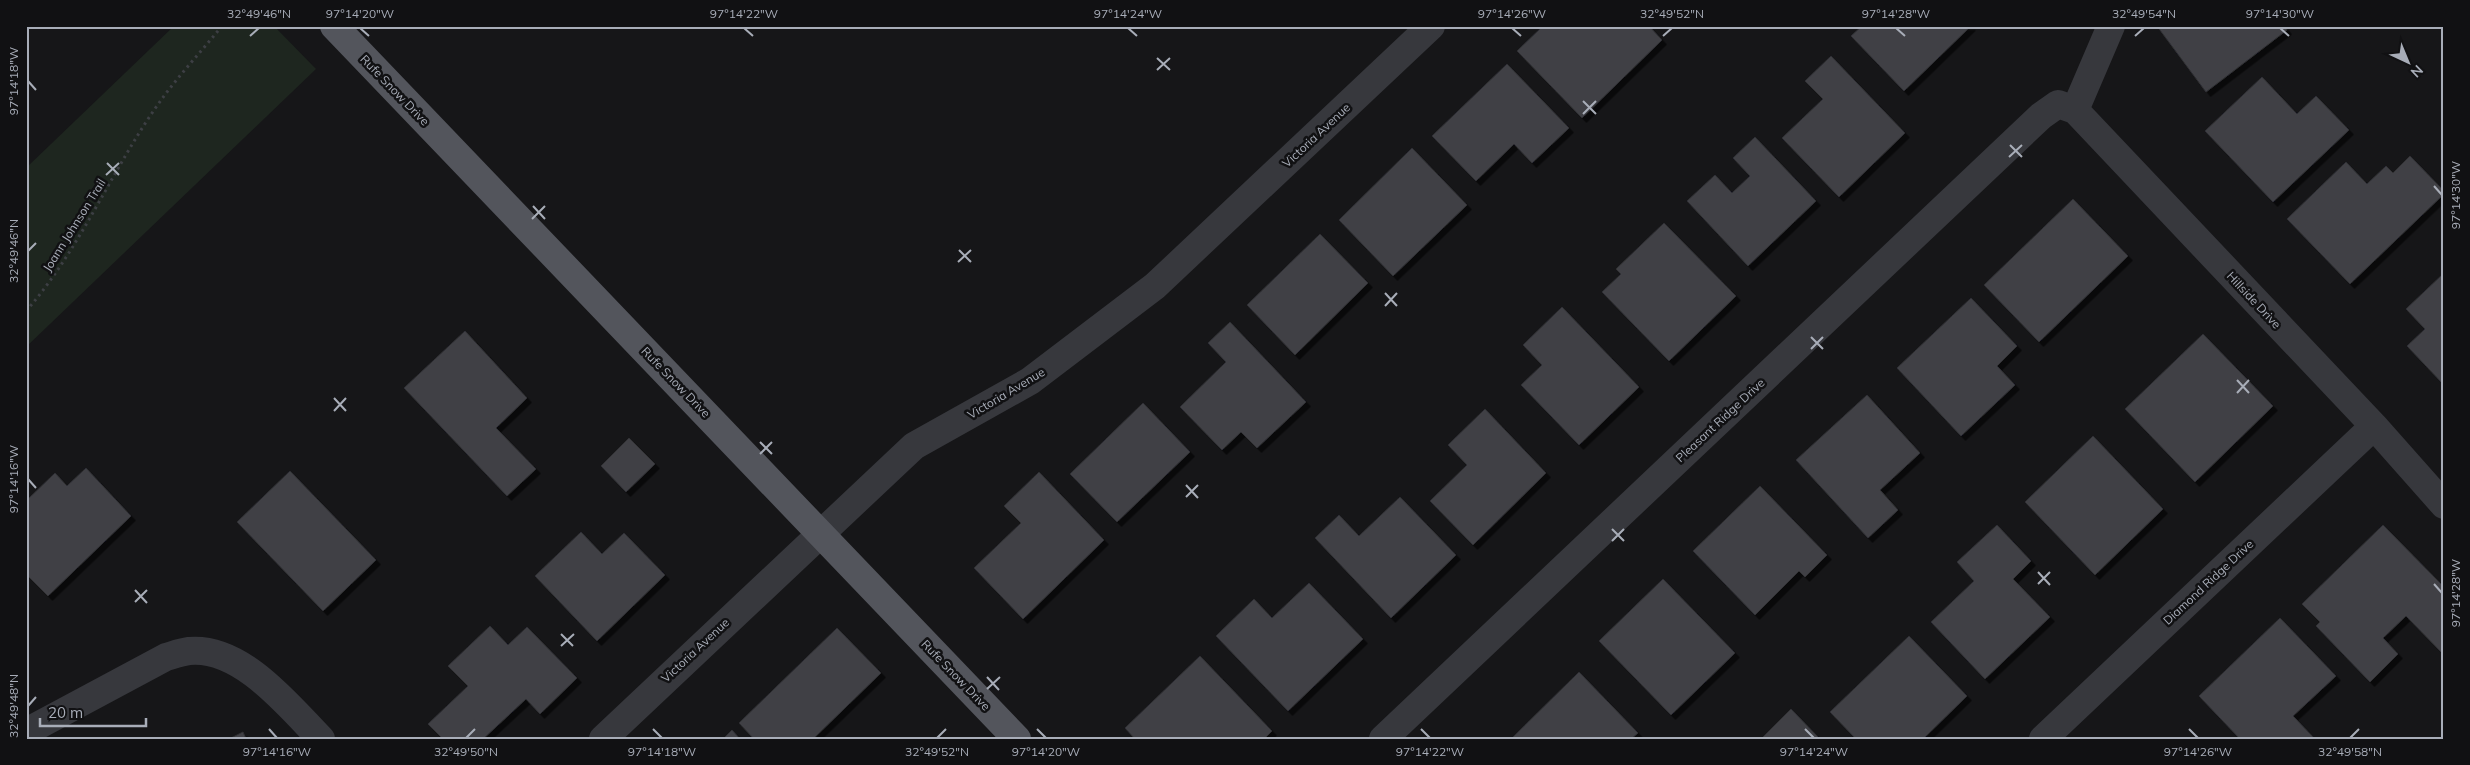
<svg xmlns="http://www.w3.org/2000/svg" width="2470" height="765" font-family="Mulish,sans-serif">
	<style>
		.green { fill: #1e261f }
		.building { fill: #404145; stroke: #303034; filter: url(#shadow) }
		.lines { fill: none; stroke-linecap: round; stroke-linejoin: round }
		.path { stroke: #3d3f44; stroke-width: 3; stroke-dasharray: 2.5 4; stroke-linecap: butt }
		.minor { stroke: #37383d; stroke-width: 28 }
		.major { stroke: #53555c; stroke-width: 28 }
		.ticks { fill: none; stroke: #a8adb8; stroke-width: 2 }
		.labels { text-anchor: middle; dominant-baseline: central; stroke-width: 5; stroke-linejoin: round; paint-order: stroke }
		.street-label { font-size: 12px; fill: #a8adb8; stroke: #111113 }
		.neatline { fill: none; stroke: #a8adb8; stroke-width: 2 }
		.ticks-label { font-size: 12px; text-anchor: middle; fill: #a8adb8 }
	</style>
	<defs>
		<filter id="shadow"><feDropShadow dx="4.5" dy="4.5" stdDeviation="0" flood-color="#0009"/></filter>
	</defs>
	<rect width="100%" height="100%" fill="#161618"/>
	<path class="green" d="M 174,26 L 274,26 L 316,69 L 26,347 L 26,168 Z"/>
	<path class="building" d="M 1543,26 L 1649,26 L 1662,40 L 1582,118 L 1517,51 Z
		M 1862,26 L 1971,26 L 1904,91 L 1851,36 Z
		M 2157,26 L 2284,26 L 2287,30 L 2206,92 Z
		M 1831,56 L 1905,133 L 1839,197 L 1782,138 L 1823,99 L 1805,81 Z
		M 1507,64 L 1569,128 L 1532,163 L 1514,144 L 1476,181 L 1432,136 Z
		M 2262,77 L 2297,114 L 2316,96 L 2349,130 L 2273,202 L 2205,131 Z
		M 1755,137 L 1816,201 L 1748,266 L 1687,201 L 1715,175 L 1732,193 L 1750,176 L 1733,158 Z
		M 1412,148 L 1467,205 L 1393,276 L 1339,220 Z
		M 2410,156 L 2444,191 L 2444,194 L 2350,284 L 2287,219 L 2346,162 L 2367,184 L 2386,166 L 2393,173 Z
		M 2073,199 L 2128,256 L 2039,342 L 1984,285 Z
		M 1664,223 L 1736,296 L 1669,361 L 1602,292 L 1621,274 L 1616,269 Z
		M 1320,234 L 1368,283 L 1295,355 L 1247,305 Z
		M 2444,273 L 2444,385 L 2407,346 L 2425,329 L 2406,309 Z
		M 1971,298 L 2017,346 L 1997,366 L 2015,385 L 1961,436 L 1897,368 Z
		M 1562,307 L 1639,387 L 1579,445 L 1521,385 L 1542,365 L 1523,345 Z
		M 1230,322 L 1306,402 L 1257,448 L 1241,432 L 1222,450 L 1180,407 L 1226,362 L 1208,343 Z
		M 465,331 L 527,398 L 496,428 L 536,469 L 507,496 L 404,388 Z
		M 2203,334 L 2273,406 L 2195,482 L 2125,409 Z
		M 1867,395 L 1920,453 L 1880,490 L 1898,510 L 1868,538 L 1796,460 Z
		M 1143,403 L 1190,452 L 1117,522 L 1070,474 Z
		M 1485,409 L 1546,473 L 1473,545 L 1430,501 L 1467,465 L 1448,445 Z
		M 2093,436 L 2163,509 L 2095,575 L 2025,502 Z
		M 629,438 L 655,464 L 626,492 L 601,466 Z
		M 86,468 L 131,516 L 48,596 L 26,574 L 26,501 L 55,473 L 67,486 Z
		M 290,471 L 376,560 L 323,611 L 237,522 Z
		M 1039,472 L 1104,540 L 1023,619 L 974,568 L 1021,523 L 1004,506 Z
		M 1760,486 L 1827,555 L 1805,577 L 1799,571 L 1755,615 L 1693,551 Z
		M 1400,497 L 1456,555 L 1391,618 L 1315,538 L 1339,515 L 1359,536 Z
		M 1997,525 L 2031,561 L 2013,579 L 2050,617 L 1985,679 L 1931,622 L 1974,581 L 1957,562 Z
		M 2383,525 L 2444,587 L 2444,655 L 2406,616 L 2383,638 L 2398,654 L 2370,682 L 2316,626 L 2320,622 L 2302,604 Z
		M 581,532 L 602,554 L 624,533 L 665,575 L 597,641 L 535,576 Z
		M 1663,579 L 1735,653 L 1671,715 L 1599,641 Z
		M 1309,583 L 1363,639 L 1288,711 L 1216,636 L 1254,599 L 1272,618 Z
		M 2280,618 L 2336,676 L 2293,716 L 2315,739 L 2240,739 L 2199,696 Z
		M 490,626 L 508,645 L 527,627 L 577,678 L 540,714 L 526,699 L 483,739 L 443,739 L 428,724 L 468,686 L 448,666 Z
		M 837,628 L 881,673 L 813,739 L 754,739 L 739,723 Z
		M 1909,636 L 1967,696 L 1923,739 L 1856,739 L 1830,712 Z
		M 1200,656 L 1272,731 L 1264,739 L 1135,739 L 1125,728 Z
		M 1579,672 L 1638,733 L 1631,739 L 1511,739 Z
		M 1791,709 L 1820,739 L 1761,739 Z
		M 732,730 L 740,739 L 723,739 Z
		M 243,732 L 246,739 L 229,739 Z"/>
	<g class="lines">
		<path class="path" d="M 26,311 C 80,250 112,169 159,103 C 178,76 201,52 222,26"/>
		<path class="minor" d="M 2075,110 L 2111,26
			M 26,732 L 166,657 C 173,655 181,652 189,651 C 241,646 288,705 321,739
			M 603,739 L 914,446 L 1030,381 L 1155,286 L 1431,26
			M 1383,739 L 2041,116 L 2058,104 L 2075,110 L 2374,426 L 2444,505
			M 2043,739 L 2374,426"/>
		<path class="major" d="M 334,26 L 1017,739"/>
	</g>
	<path class="ticks" d="M 360,28 L 369,36M 744,28 L 753,36M 1128,28 L 1137,36M 1512,28 L 1521,36M 1896,28 L 1905,36M 2280,28 L 2289,36M 250,36 L 259,28M 1663,36 L 1672,28M 2135,36 L 2144,28M 1157,58 L 1170,70M 1157,70 L 1170,58M 28,81 L 36,90M 1583,101 L 1596,114M 1583,114 L 1596,101M 2010,145 L 2022,157M 2009,157 L 2022,145M 107,163 L 119,175M 106,175 L 119,163M 2434,186 L 2442,195M 533,206 L 545,219M 532,219 L 545,206M 959,250 L 971,262M 28,251 L 36,243M 958,262 L 971,250M 1385,293 L 1397,306M 1385,306 L 1397,293M 1811,337 L 1823,349M 1811,349 L 1823,337M 2237,380 L 2249,393M 2237,393 L 2249,380M 334,398 L 346,411M 334,411 L 346,398M 760,442 L 772,454M 760,454 L 772,442M 28,479 L 36,488M 1186,485 L 1198,498M 1186,497 L 1198,485M 1612,529 L 1624,541M 1612,541 L 1624,529M 2038,572 L 2050,585M 2038,584 L 2050,572M 2434,584 L 2442,593M 135,590 L 147,603M 135,602 L 147,590M 561,634 L 573,646M 561,646 L 574,634M 987,677 L 999,690M 987,689 L 1000,677M 28,706 L 36,697M 269,729 L 277,738M 653,729 L 662,738M 1037,729 L 1046,738M 1421,729 L 1430,738M 1805,729 L 1814,738M 2189,729 L 2198,738M 466,738 L 475,729M 937,738 L 946,729M 2350,738 L 2359,729"/>
	<g class="labels">
		<g class="street-label">
			<text transform="translate(395 90) rotate(46)">Rufe Snow Drive</text>
			<text transform="translate(1316 135) rotate(-43)">Victoria Avenue</text>
			<text transform="translate(74 225) rotate(-58)">Joann Johnson Trail</text>
			<text transform="translate(2254 300) rotate(47)">Hillside Drive</text>
			<text transform="translate(676 382) rotate(46)">Rufe Snow Drive</text>
			<text transform="translate(1006 393) rotate(-31)">Victoria Avenue</text>
			<text transform="translate(1720 420) rotate(-43)">Pleasant Ridge Drive</text>
			<text transform="translate(2208 582) rotate(-43)">Diamond Ridge Drive</text>
			<text transform="translate(695 650) rotate(-43)">Victoria Avenue</text>
			<text transform="translate(956 675) rotate(46)">Rufe Snow Drive</text>
		</g>
	</g>
	<rect width="2470" height="765" fill="none" stroke="#111113" stroke-width="55"/>
	<g transform="translate(2408 62) rotate(136)" stroke="#111113" stroke-width="4" paint-order="stroke">
	<path d="M0-4L9 19L0 12L-9 19Z" fill="#a8adb8"/>
	<text y="-8" font-size="14" font-weight="bold" text-anchor="middle" fill="#a8adb8">N</text>
	</g>
	<path d="M40 718v8h106v-8" fill="none" stroke="#a8adb8" stroke-width="2.5"/>
	<text x="48" y="718" font-size="15" fill="#a8adb8" stroke="#111113" stroke-width="4" paint-order="stroke">20 m</text>
	<rect x="28" y="28" width="2414" height="710" class="neatline"/>
	<g class="ticks-label">
		<text x="259" y="18">32°49'46"N</text>
		<text x="360" y="18">97°14'20"W</text>
		<text x="744" y="18">97°14'22"W</text>
		<text x="1128" y="18">97°14'24"W</text>
		<text x="1512" y="18">97°14'26"W</text>
		<text x="1672" y="18">32°49'52"N</text>
		<text x="1896" y="18">97°14'28"W</text>
		<text x="2144" y="18">32°49'54"N</text>
		<text x="2280" y="18">97°14'30"W</text>
		<text transform="translate(14 81) rotate(-90)" y="4">97°14'18"W</text>
		<text transform="translate(2456 195) rotate(-90)" y="4">97°14'30"W</text>
		<text transform="translate(14 251) rotate(-90)" y="4">32°49'46"N</text>
		<text transform="translate(14 479) rotate(-90)" y="4">97°14'16"W</text>
		<text transform="translate(2456 593) rotate(-90)" y="4">97°14'28"W</text>
		<text transform="translate(14 706) rotate(-90)" y="4">32°49'48"N</text>
		<text x="277" y="756">97°14'16"W</text>
		<text x="466" y="756">32°49'50"N</text>
		<text x="662" y="756">97°14'18"W</text>
		<text x="937" y="756">32°49'52"N</text>
		<text x="1046" y="756">97°14'20"W</text>
		<text x="1430" y="756">97°14'22"W</text>
		<text x="1814" y="756">97°14'24"W</text>
		<text x="2198" y="756">97°14'26"W</text>
		<text x="2350" y="756">32°49'58"N</text>
	</g>
</svg>
